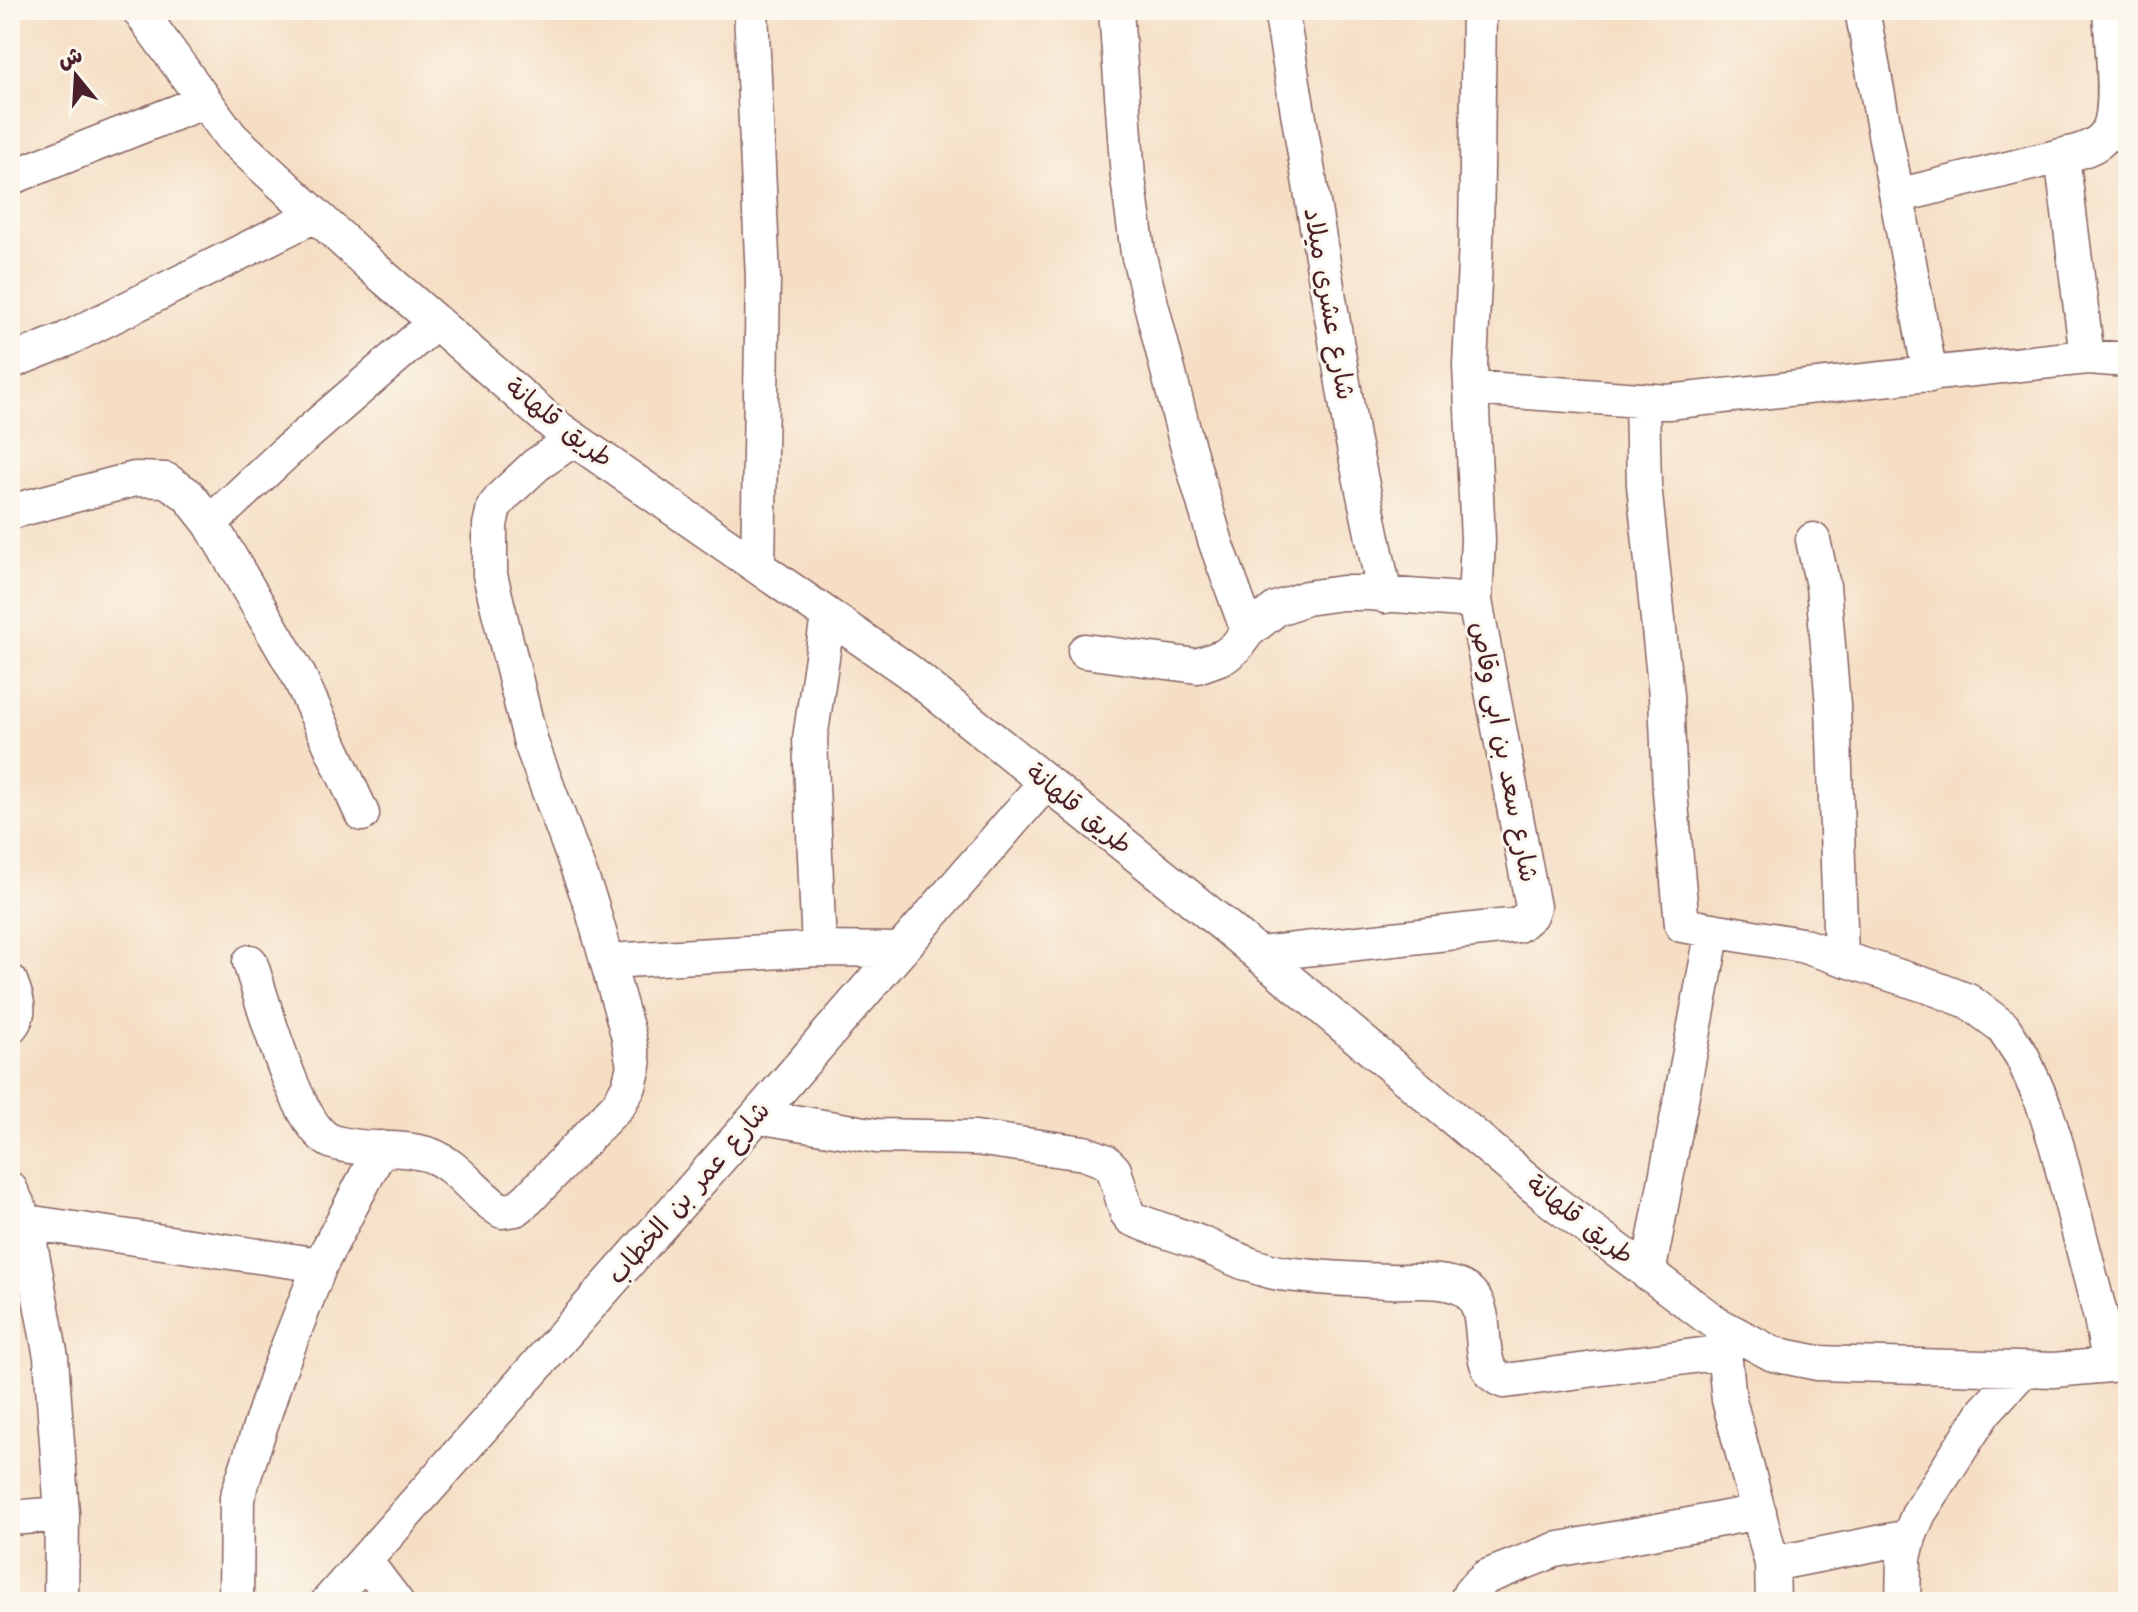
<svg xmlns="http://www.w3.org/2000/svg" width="2138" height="1612" font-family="'Architects Daughter','Playpen Sans Arabic',sans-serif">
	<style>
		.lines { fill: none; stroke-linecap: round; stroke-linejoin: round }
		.street-casing { stroke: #866261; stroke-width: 37 }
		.street { stroke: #fff; stroke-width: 34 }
		.labels { text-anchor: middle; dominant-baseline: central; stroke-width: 6; stroke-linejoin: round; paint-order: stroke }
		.street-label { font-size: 26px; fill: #4a1f2b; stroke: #fbf7ec }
	</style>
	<rect width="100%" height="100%" fill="#fbf7ec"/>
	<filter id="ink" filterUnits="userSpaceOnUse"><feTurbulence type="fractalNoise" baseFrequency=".0125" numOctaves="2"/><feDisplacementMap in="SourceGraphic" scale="16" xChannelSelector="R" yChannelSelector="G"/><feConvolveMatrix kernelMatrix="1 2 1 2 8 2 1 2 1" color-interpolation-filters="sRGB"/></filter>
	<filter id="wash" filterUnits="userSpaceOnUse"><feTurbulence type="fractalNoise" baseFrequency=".006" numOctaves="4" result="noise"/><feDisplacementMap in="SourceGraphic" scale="32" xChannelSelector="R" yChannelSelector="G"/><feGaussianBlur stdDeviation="1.8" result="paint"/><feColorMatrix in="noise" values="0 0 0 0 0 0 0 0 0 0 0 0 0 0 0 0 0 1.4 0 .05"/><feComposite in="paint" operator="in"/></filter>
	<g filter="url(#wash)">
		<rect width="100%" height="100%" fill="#f5dec4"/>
	</g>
	<g filter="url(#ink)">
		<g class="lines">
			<defs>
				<path id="street" d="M 139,10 L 231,137 L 371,266 L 558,428 L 908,671 L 1225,926 L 1552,1201 L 1717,1324 L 1773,1354 L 1818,1363 L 2054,1370 L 2110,1365 L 2128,1360
					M 751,10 L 763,279 L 758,567
					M 1116,10 L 1128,178 L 1138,253 L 1185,437 L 1216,543 L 1248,631
					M 1281,10 L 1352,437 L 1385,596
					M 1862,10 L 1930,375
					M 2062,156 L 2087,357
					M 10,178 L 205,101
					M 1897,196 L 2077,152 C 2090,148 2102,143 2108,131 C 2121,108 2111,38 2110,10
					M 10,362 L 65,340 L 315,215
					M 1471,388 L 1668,402 L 2087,357 L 2128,360
					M 1642,402 L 1644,485 L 1666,696 L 1670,792 L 1682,925 L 1801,945 L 1934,988 L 1968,1001 L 2003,1027 L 2022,1056 L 2044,1106 L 2057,1147 L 2101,1318 L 2110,1365
					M 10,512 L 135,479 L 166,480 L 188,495 L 210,523 L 298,674 L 362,814
					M 210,523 L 285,453 L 436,322
					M 1813,540 L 1823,586 L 1833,705 L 1841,958
					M 1085,651 L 1197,666 L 1225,656 L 1236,647 L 1248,631 L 1276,609 L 1306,598 L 1342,593 L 1369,593 L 1475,601
					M 819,949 L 810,739 L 828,616
					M 1259,954 L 1518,925 L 1530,915 L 1533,907 L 1475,601 L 1478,540 L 1470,365 L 1476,241 L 1479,10
					M 608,961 L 819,949 L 901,950
					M 250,962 C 262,999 297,1130 333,1142 C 364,1152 399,1145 430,1155 C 458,1165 476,1196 502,1211 L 516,1209 L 528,1199 L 619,1104 L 629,1086 L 634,1066 L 628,1034 L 591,904 L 531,743 L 490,575 L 490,525 L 494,507 L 504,495 L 536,465 L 574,439
					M 10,981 C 16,996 23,1013 10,1027
					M 757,1116 L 877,1136 L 975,1138 L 1084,1153 L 1105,1161 L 1114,1170 L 1127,1213 L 1131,1218 C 1153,1228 1177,1234 1200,1243 C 1228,1255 1255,1270 1286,1274 C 1320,1278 1355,1280 1390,1281 C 1412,1282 1442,1278 1462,1288 C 1499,1306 1467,1371 1505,1381 L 1724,1352
					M 10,1189 L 26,1222 L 51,1357 L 62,1514 L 61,1602
					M 26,1222 L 320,1265
					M 1648,1274 L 1713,930
					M 1722,1331 L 1729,1400 L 1772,1564 L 1773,1602
					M 10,1518 L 62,1514
					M 365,1561 L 396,1602
					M 1772,1564 L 1909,1537
					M 236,1602 L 237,1498 L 277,1375 L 320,1265 L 381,1148
					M 328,1602 L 757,1116 L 1046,782
					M 1466,1602 L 1471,1591 L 1486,1577 L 1555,1550 L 1759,1512
					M 1903,1602 L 1904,1558 L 1909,1537 L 1919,1513 L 1984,1412 L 2023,1370"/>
			</defs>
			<use href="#street" class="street-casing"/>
			<use href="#street" class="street"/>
		</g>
	</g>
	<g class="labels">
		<g class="street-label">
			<text transform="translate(1329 304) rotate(80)">شارع عشرى ميلاد</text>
			<text transform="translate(559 423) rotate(38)">طريق قلهانة</text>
			<text transform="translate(1504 752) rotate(79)">شارع سعد بن ابى وقاص</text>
			<text transform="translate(1079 809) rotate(39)">طريق قلهانة</text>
			<text transform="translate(689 1193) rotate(-49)">شارع عمر بن الخطاب</text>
			<text transform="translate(1580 1220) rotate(38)">طريق قلهانة</text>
		</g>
	</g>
	<rect width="2138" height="1612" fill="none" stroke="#fbf7ec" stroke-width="40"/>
	<g transform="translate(76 76) rotate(342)" stroke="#fbf7ec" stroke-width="6" paint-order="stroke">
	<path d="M0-6L14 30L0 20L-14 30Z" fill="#4a1f2b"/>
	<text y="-12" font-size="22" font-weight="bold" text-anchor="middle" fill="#4a1f2b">ش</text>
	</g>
</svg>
